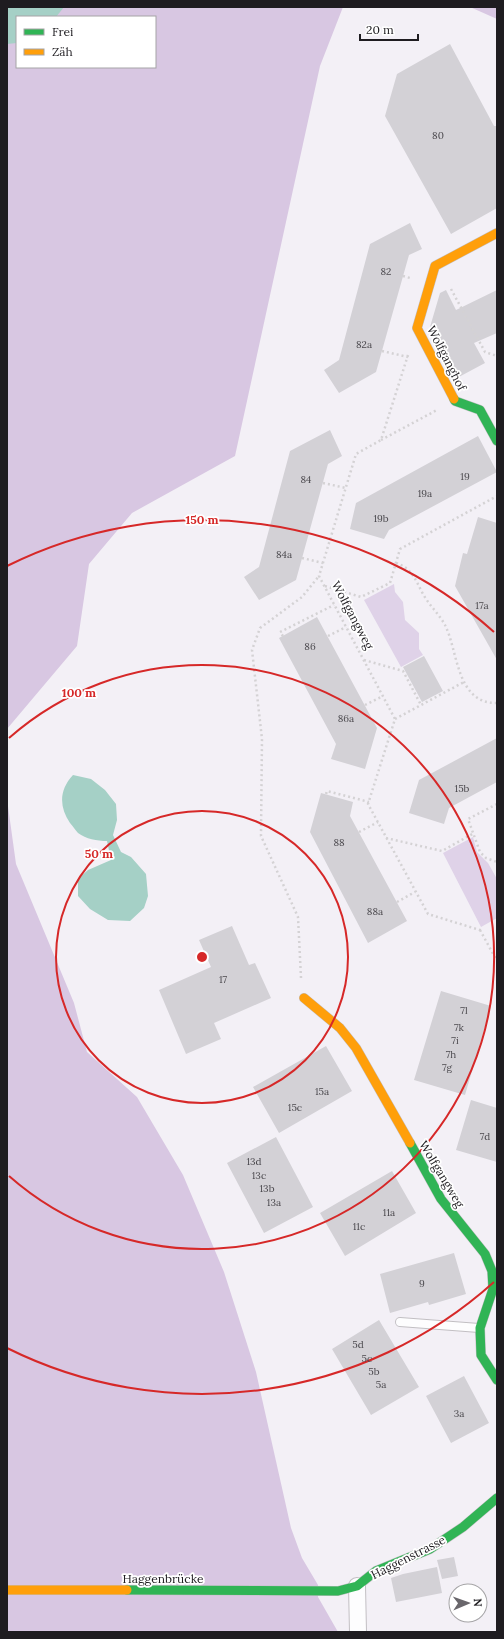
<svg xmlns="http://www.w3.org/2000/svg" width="504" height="1639" font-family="Lora,serif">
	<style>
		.green { fill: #dfd2e8 }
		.forest { fill: #d8c7e2; fill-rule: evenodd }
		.water { fill: #a5d0c6 }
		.building { fill: #d3d1d6 }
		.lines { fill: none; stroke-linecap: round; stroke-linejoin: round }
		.lane-casing { stroke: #c2bfc3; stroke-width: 10 }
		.street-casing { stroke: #c2bfc3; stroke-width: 18 }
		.fast-casing { stroke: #c2bfc3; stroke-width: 10 }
		.slow-casing { stroke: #c2bfc3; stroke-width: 10 }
		.path { stroke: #d4d2d4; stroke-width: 2.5; stroke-dasharray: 2 3; stroke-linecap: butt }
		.lane { stroke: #fdfdfe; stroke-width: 8 }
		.street { stroke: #fdfdfe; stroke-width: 16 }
		.fast { stroke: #30b455; stroke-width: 9 }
		.slow { stroke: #ff9f0a; stroke-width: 9 }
		.ring { fill: none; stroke: #d62828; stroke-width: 2 }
		.labels { text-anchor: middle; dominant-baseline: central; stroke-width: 3.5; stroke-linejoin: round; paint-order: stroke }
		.number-label { font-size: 10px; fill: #4b494e }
		.street-label { font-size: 12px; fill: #1e1c20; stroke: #fff }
		.centre { fill: #d62828; stroke: #fff; stroke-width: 2 }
		.ring-label { font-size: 12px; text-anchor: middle; font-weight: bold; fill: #d62828; stroke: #fff; stroke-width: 3.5; stroke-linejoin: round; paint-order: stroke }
	</style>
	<rect width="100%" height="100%" fill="#f3f0f6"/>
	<path class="green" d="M 394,584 L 395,592 L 403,602 L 405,620 L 419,633 L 419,649 L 423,655 L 401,667 L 364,600 Z
		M 473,837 L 477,852 L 488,863 L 497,879 L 497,918 L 481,927 L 443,853 Z"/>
	<path class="forest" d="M 7,7 L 343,7 L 320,66 L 235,456 L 132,513 L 89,564 L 77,646 L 7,729 ZM 17,17 L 155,17 L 155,67 L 17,67 Z
		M 470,7 L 497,7 L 497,19 Z
		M 7,799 L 16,864 L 74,1003 L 87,1052 L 137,1097 L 183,1175 L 224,1272 L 256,1372 L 291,1528 L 302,1558 L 318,1585 L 318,1597 L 338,1632 L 7,1632 Z"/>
	<path class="water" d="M 7,7 L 64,7 L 56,17 L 17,17 L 17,43 L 7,44 Z
		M 73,775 L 91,779 L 105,790 L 116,804 L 117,820 L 113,835 L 121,852 L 131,857 L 146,874 L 148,896 L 144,908 L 130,921 L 108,920 L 90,909 L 78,896 L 78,879 L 88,870 L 111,860 L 107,841 C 97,841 86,839 78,833 C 75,830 73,826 70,823 C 59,807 59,790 73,775 Z"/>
	<path class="building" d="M 450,44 L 494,126 L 497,126 L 497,208 L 451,234 L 385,116 L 397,74 Z
		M 410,223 L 422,249 L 409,255 L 376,372 L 339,393 L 324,370 L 339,360 L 370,244 Z
		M 446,290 L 456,310 L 497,290 L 497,333 L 474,343 L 485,363 L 457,378 L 430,327 L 440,293 Z
		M 330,430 L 342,456 L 328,464 L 296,580 L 259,600 L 244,577 L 259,567 L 290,451 Z
		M 478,436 L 497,472 L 389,530 L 384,539 L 350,529 L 356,503 Z
		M 478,517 L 497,523 L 497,660 L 455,586 L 463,553 L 467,554 Z
		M 317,617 L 377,728 L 365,769 L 331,759 L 336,744 L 279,638 Z
		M 424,656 L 443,691 L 422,702 L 403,667 Z
		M 497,738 L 497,782 L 449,808 L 444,824 L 409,813 L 419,780 Z
		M 321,793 L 353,802 L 350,816 L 407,921 L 368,943 L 310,832 Z
		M 232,926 L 249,965 L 255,963 L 271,998 L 214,1023 L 221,1039 L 186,1054 L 159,990 L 211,967 L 199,940 Z
		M 441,991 L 491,1006 L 465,1095 L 414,1080 Z
		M 326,1046 L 352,1091 L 279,1133 L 253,1087 Z
		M 471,1100 L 497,1108 L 497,1162 L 456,1150 Z
		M 276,1137 L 313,1207 L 264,1233 L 227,1163 Z
		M 392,1171 L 416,1213 L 345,1256 L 320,1213 Z
		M 454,1253 L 466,1294 L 429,1305 L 428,1302 L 390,1313 L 380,1274 Z
		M 379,1320 L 419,1387 L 371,1415 L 332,1349 Z
		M 464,1376 L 489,1423 L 451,1443 L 426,1396 Z
		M 454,1557 L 458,1576 L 442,1579 L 437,1560 Z
		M 437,1567 L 442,1593 L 396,1602 L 391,1578 L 403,1574 Z"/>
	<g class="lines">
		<defs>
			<path id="lane" d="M 400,1322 L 479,1328"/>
			<path id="street" d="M 357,1586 L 358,1632"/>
			<path id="fast" d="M 454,399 L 455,401 L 480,410 L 497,441
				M 410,1143 L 441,1199 L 485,1254 L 492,1271 L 493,1289 L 480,1328 L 481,1355 L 497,1380
				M 127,1590 L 338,1591 L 357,1586 L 376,1571 L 430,1549 L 463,1527 L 497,1498"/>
			<path id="slow" d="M 454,399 L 417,328 L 435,266 L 497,233
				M 304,998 L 340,1028 L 356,1048 L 410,1143
				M 7,1590 L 127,1590"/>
		</defs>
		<use href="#lane" class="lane-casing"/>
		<use href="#street" class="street-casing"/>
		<use href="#fast" class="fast-casing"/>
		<use href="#slow" class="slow-casing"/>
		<path class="path" d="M 403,276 L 410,278
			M 451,289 L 485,352 L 497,356
			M 382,351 L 408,357
			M 408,355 L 381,440 L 356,454 L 319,576 L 395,719 L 368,804 L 428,914 L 483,931
			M 381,440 L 437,410
			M 323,483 L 346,488
			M 302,558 L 323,563
			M 396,563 C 412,568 416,581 423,594 C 429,605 439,614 445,625 C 458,650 456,704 497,703
			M 325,586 L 361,597 L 390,583 L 400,549 L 497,496
			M 283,636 L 280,632 L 334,605
			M 328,636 L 346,627
			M 364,660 L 403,671 L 421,705
			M 365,705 L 383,696
			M 395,719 L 464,682
			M 326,794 L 327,791 L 369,802
			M 497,804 L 468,819 L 480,852 L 486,858 L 497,862
			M 359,832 L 378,822
			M 386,838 L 442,851 L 474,833
			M 397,902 L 415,892
			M 480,930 L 497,961
			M 301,978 L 298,917 L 261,836 L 262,739 L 252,650 L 260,628 L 302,597 L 319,576"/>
		<use href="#lane" class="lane"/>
		<use href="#street" class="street"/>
		<use href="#fast" class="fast"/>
		<use href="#slow" class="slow"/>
	</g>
	<g class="ring">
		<circle cx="202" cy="957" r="146"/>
		<path d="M9 738A292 292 0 1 1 9 1176"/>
		<path d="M494 1282A437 437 0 0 1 7 1348M7 566A437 437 0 0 1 494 632"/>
	</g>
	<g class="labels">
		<g class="number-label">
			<text x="438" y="135">80</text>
			<text x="386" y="271">82</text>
			<text x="364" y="344">82a</text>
			<text x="465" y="476">19</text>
			<text x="306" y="479">84</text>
			<text x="425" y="493">19a</text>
			<text x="381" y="518">19b</text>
			<text x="284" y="554">84a</text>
			<text x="482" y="605">17a</text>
			<text x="310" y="646">86</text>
			<text x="346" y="718">86a</text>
			<text x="462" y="788">15b</text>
			<text x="339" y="842">88</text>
			<text x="375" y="911">88a</text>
			<text x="223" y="979">17</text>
			<text x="464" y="1010">7l</text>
			<text x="459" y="1027">7k</text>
			<text x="455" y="1040">7i</text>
			<text x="451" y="1054">7h</text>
			<text x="447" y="1067">7g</text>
			<text x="322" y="1091">15a</text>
			<text x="295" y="1107">15c</text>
			<text x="485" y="1136">7d</text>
			<text x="254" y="1161">13d</text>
			<text x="259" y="1175">13c</text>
			<text x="267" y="1188">13b</text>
			<text x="274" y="1202">13a</text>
			<text x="389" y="1212">11a</text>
			<text x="359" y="1226">11c</text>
			<text x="422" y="1283">9</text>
			<text x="358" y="1344">5d</text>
			<text x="367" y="1358">5c</text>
			<text x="374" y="1371">5b</text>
			<text x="381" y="1384">5a</text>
			<text x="459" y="1413">3a</text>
		</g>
		<g class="street-label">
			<text transform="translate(447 358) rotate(63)">Wolfganghof</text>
			<text transform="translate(353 615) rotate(62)">Wolfgangweg</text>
			<text transform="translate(442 1174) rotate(59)">Wolfgangweg</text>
			<text transform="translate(408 1557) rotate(-27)">Haggenstrasse</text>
			<text x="163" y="1578">Haggenbrücke</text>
		</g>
	</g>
	<circle cx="202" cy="957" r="6" class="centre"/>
	<g class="ring-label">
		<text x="202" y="524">150 m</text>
		<text x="79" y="697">100 m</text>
		<text x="99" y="858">50 m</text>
	</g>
	<rect width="504" height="1639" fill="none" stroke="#1e1c20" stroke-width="16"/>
	<rect x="16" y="16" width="140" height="52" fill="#ffffff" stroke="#a5a4a6"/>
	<rect x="24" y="29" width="20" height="6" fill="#30b455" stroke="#a5a4a6"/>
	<text x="52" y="36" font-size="12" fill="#1e1c20">Frei</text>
	<rect x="24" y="49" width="20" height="6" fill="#ff9f0a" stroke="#a5a4a6"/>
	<text x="52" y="56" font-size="12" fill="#1e1c20">Zäh</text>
	<g transform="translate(468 1603) rotate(88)"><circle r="19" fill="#ffffff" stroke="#a5a4a6"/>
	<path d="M0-3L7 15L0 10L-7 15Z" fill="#69666b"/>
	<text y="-6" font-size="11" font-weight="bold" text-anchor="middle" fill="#1e1c20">N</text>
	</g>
	<path d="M360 34v6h58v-6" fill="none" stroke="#1e1c20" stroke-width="2"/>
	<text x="366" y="34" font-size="12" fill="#1e1c20" stroke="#ffffff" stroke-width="3" paint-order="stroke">20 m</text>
</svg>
